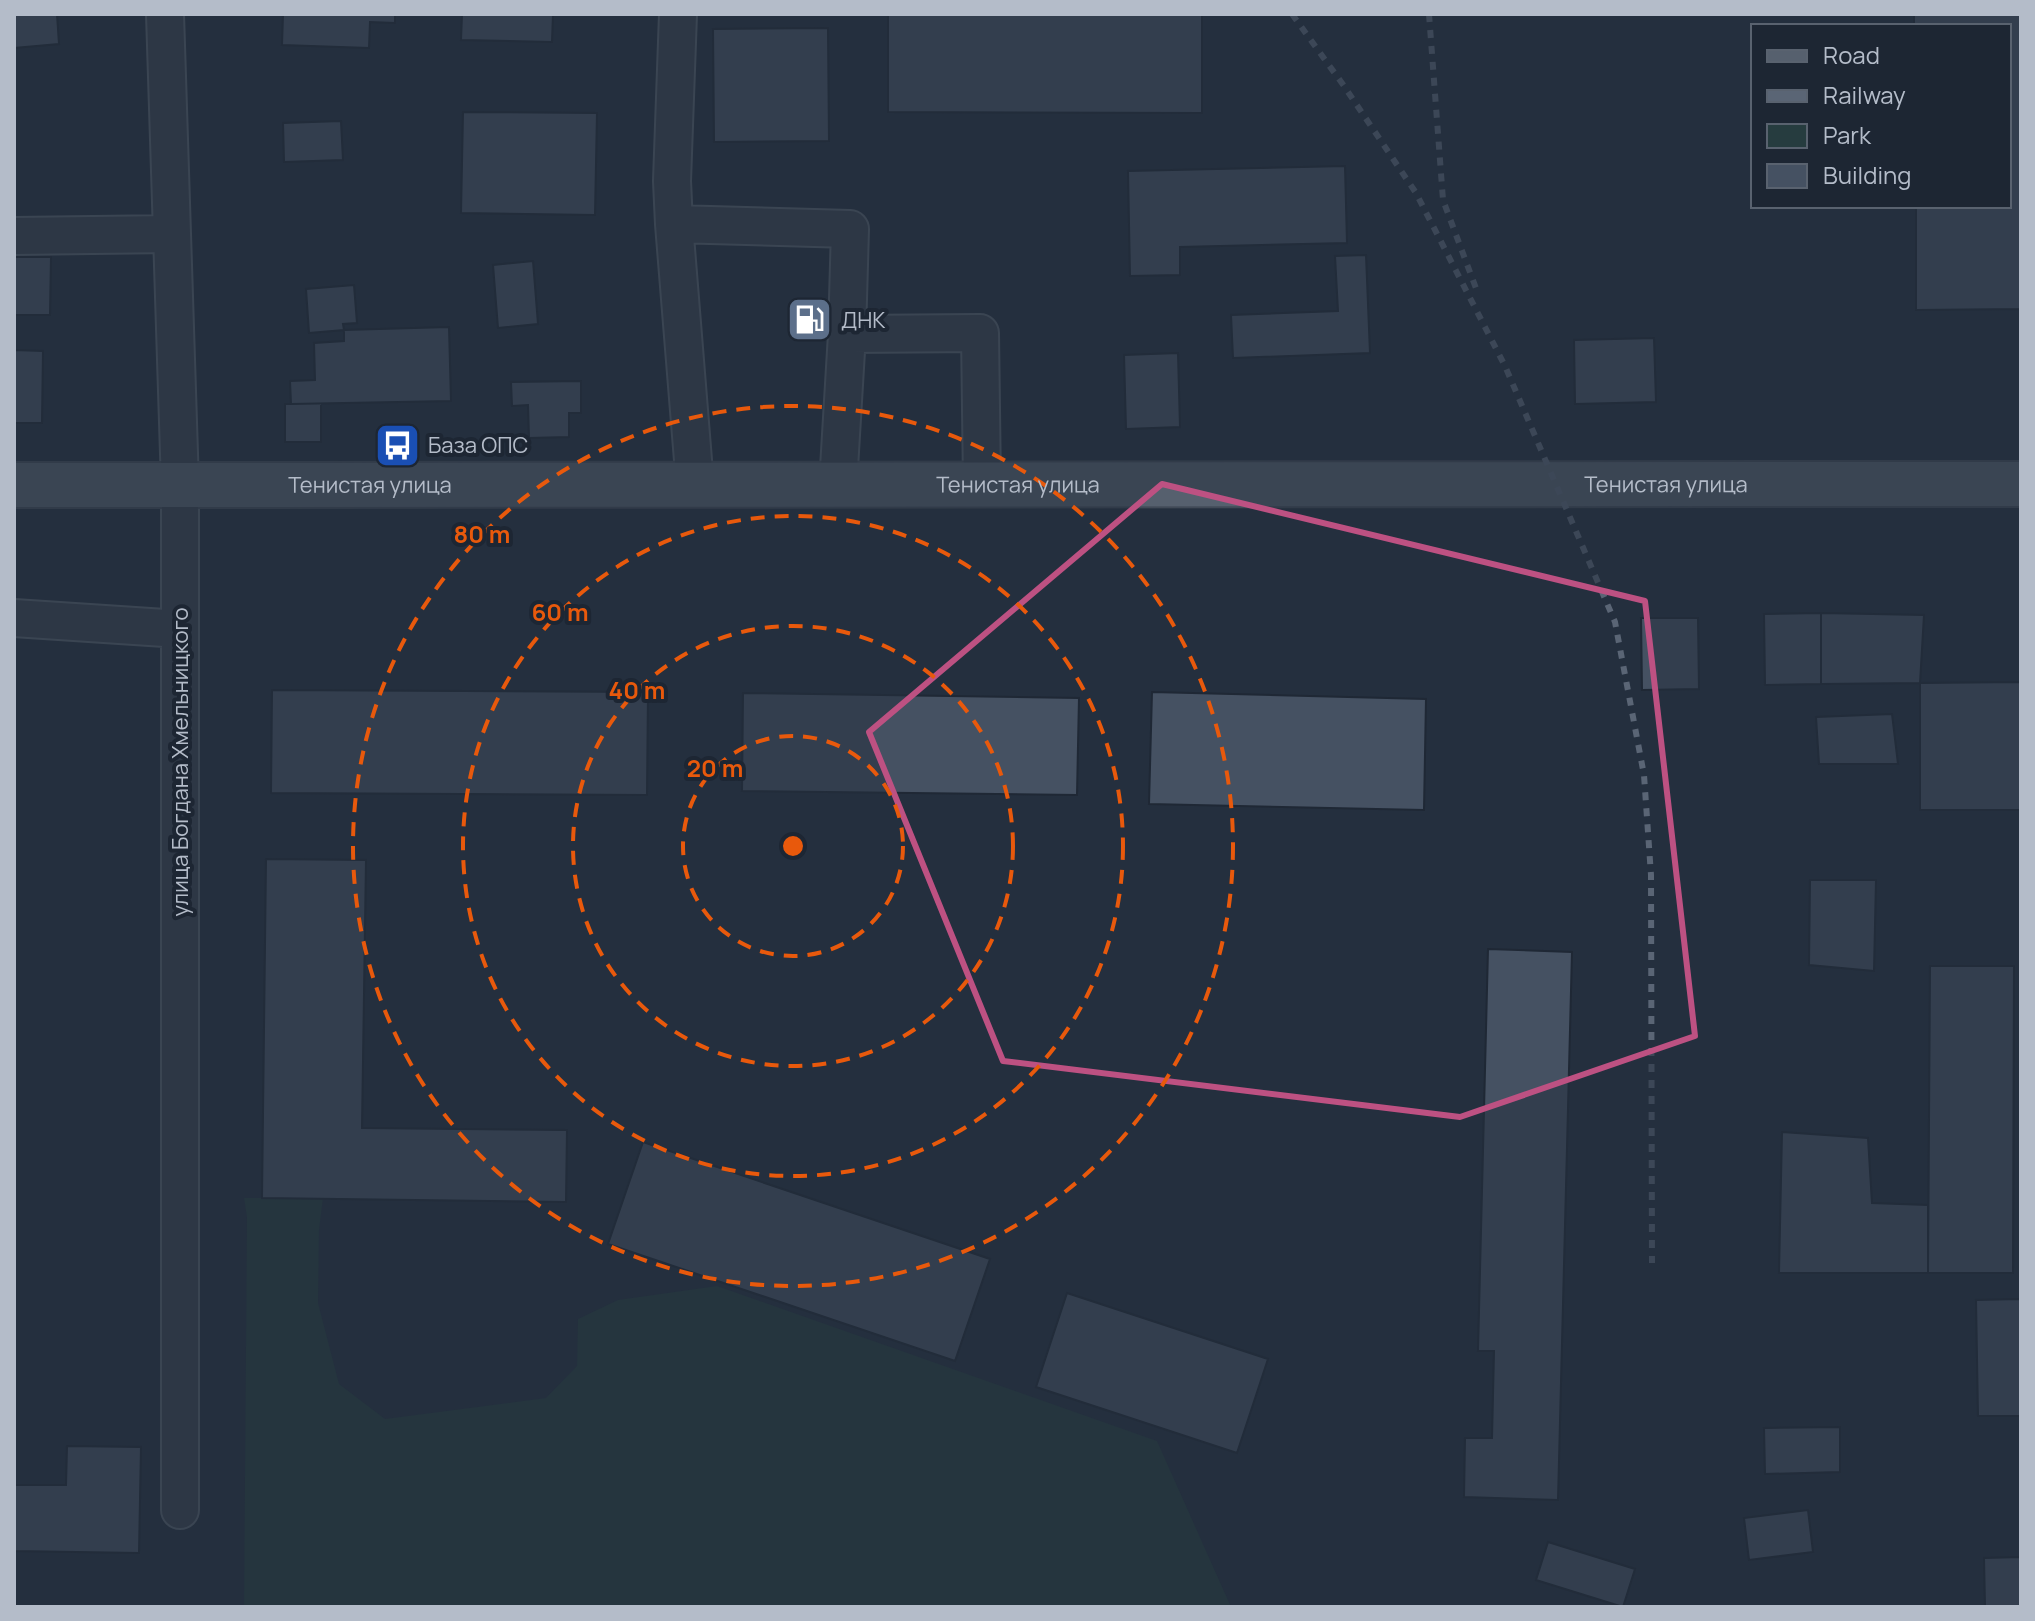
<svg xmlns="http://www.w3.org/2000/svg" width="2035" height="1621" font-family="Manrope,sans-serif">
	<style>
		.green { fill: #263c3f }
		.building { fill: #455162; stroke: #1f2835; stroke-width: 2 }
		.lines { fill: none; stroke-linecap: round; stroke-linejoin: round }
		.minor-casing { stroke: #565f6c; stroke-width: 40 }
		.major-casing { stroke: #414a57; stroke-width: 48 }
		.minor { stroke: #38414e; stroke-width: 36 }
		.major { stroke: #56606e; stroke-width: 44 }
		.rail { stroke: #5a6575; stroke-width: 6; stroke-dasharray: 8 8; stroke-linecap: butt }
		.marked { fill: none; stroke: #bd5182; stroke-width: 6; stroke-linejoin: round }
		.ring { fill: none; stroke: #e8590c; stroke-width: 4; stroke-dasharray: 14 10 }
		.labels { text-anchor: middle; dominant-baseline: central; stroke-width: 8; stroke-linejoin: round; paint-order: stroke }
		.poi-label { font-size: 22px; fill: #b4bcc9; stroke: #1d2633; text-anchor: start }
		.street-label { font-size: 22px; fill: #b4bcc9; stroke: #1d2633 }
		.centre { fill: #e8590c; stroke: #1d2633; stroke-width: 4 }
		.ring-label { font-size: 24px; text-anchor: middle; font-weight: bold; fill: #e8590c; stroke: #1d2633; stroke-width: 8; stroke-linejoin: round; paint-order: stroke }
	</style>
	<rect width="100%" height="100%" fill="#242f3e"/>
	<path class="green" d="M 244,1198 L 323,1198 L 319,1230 L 318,1303 L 339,1384 L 385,1419 L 546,1398 L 577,1366 L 578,1319 L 618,1300 L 717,1286 L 1157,1441 L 1231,1607 L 244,1607 L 247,1217 Z"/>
	<path class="building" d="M 14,14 L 57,14 L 59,44 L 14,48 Z
		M 283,14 L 395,14 L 395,23 L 370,22 L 369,48 L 282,45 Z
		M 462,14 L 553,14 L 552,42 L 461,40 Z
		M 888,14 L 1202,14 L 1202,113 L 888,112 Z
		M 1914,14 L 2021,14 L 2021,309 L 1916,310 L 1916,206 L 2009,206 L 2009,26 L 1914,26 Z
		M 828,28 L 829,141 L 714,142 L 713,29 Z
		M 463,112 L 597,113 L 595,215 L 461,213 Z
		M 341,121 L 343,160 L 284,162 L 283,123 Z
		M 1345,166 L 1347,243 L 1180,247 L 1180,275 L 1130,276 L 1128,171 Z
		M 1366,255 L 1370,353 L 1233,358 L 1231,315 L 1338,311 L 1335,256 Z
		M 14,257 L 51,257 L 50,315 L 14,315 Z
		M 533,261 L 538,324 L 498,328 L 493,265 Z
		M 354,285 L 357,323 L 343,324 L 344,330 L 309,333 L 306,289 Z
		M 449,327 L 451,401 L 291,404 L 290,381 L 315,380 L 314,343 L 344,341 L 344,330 Z
		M 1654,338 L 1656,402 L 1575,404 L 1574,340 Z
		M 14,350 L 43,351 L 42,423 L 14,423 Z
		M 1178,353 L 1180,427 L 1126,429 L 1124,355 Z
		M 581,381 L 581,413 L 569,413 L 569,437 L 529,438 L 528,405 L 512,406 L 511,382 Z
		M 285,404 L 321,404 L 321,442 L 285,442 Z
		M 1821,613 L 1924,615 L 1920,683 L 1821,684 Z
		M 1821,613 L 1821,684 L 1765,685 L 1764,614 Z
		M 1641,618 L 1698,618 L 1699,689 L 1642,690 Z
		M 2021,682 L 2021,810 L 1920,810 L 1920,683 Z
		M 272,690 L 648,692 L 647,795 L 271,793 Z
		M 1152,692 L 1426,699 L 1424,810 L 1149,804 Z
		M 743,693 L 1079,698 L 1077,795 L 742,791 Z
		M 1892,714 L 1898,764 L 1819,764 L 1816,717 Z
		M 266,859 L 366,860 L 362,1128 L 567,1130 L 566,1202 L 262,1198 Z
		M 1810,880 L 1876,880 L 1874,971 L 1809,965 Z
		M 1488,949 L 1572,952 L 1558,1500 L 1464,1497 L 1465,1438 L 1492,1438 L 1494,1351 L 1478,1351 Z
		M 1930,966 L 2014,966 L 2013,1273 L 1928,1273 Z
		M 1782,1132 L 1868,1138 L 1872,1203 L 1928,1205 L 1928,1273 L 1779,1273 Z
		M 643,1142 L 990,1259 L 955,1361 L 608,1244 Z
		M 1067,1293 L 1268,1359 L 1237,1453 L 1036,1387 Z
		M 2020,1299 L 2021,1416 L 1978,1416 L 1976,1300 Z
		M 1840,1427 L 1840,1472 L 1765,1474 L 1764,1428 Z
		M 67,1446 L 141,1447 L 139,1553 L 14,1551 L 14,1485 L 66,1485 Z
		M 1808,1510 L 1813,1552 L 1749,1560 L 1744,1518 Z
		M 1548,1542 L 1635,1569 L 1623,1607 L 1536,1580 Z
		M 2021,1557 L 2021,1607 L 1985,1607 L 1984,1558 Z"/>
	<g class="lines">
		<defs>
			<path id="minor" d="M 165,14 L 180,485 L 180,1510
				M 678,14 L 672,181 L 674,224 L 695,485
				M 674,224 L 850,229 L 847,334
				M 14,236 L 172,234
				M 838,485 L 847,334 L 980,333 L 982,485
				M 14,618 L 180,629"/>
			<g id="major">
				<path id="s1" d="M 14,485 L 2021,484"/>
			</g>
		</defs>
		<use href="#minor" class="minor-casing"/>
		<use href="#major" class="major-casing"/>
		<use href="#minor" class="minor"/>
		<use href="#major" class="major"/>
		<path class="rail" d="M 1292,14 L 1344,86 L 1416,193 L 1505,366 L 1615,622 L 1644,775 L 1651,875 L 1652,1263
			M 1429,14 L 1443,200 L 1477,291"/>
	</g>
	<path d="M0 0H2035V1621H0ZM 1162,484 L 1645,601 L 1695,1036 L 1460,1117 L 1003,1061 L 869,732 Z" fill="#242f3e" fill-opacity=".55" fill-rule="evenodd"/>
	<path class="marked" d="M 1162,484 L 1645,601 L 1695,1036 L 1460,1117 L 1003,1061 L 869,732 Z"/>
	<g class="ring">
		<circle cx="793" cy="846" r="110"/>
		<circle cx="793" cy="846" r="220"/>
		<circle cx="793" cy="846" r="330"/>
		<circle cx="793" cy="846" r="440"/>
	</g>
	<defs>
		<symbol id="fuel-square" viewBox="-11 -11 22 22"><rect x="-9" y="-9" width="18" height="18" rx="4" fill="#5c6f8a" stroke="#1d2633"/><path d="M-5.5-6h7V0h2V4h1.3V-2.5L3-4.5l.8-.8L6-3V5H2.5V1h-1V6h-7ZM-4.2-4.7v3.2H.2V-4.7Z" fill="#fff"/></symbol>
		<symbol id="bus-square" viewBox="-11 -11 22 22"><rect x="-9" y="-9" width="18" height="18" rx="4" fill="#1a4fb4" stroke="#1d2633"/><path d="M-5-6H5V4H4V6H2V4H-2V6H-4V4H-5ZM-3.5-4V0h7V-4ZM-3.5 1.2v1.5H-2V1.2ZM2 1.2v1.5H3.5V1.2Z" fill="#fff"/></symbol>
	</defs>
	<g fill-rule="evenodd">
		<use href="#fuel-square" x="784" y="294" width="51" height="51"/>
		<use href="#bus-square" x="372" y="420" width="51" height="51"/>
	</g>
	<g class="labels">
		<g class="poi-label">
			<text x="841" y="320">ДНК</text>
			<text x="428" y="445">База ОПС</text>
		</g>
		<g class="street-label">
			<text stroke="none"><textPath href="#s1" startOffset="1652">Тенистая улица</textPath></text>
			<text stroke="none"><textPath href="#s1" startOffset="356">Тенистая улица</textPath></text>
			<text stroke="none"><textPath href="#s1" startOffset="1004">Тенистая улица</textPath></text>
			<text transform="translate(180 762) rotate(-90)">улица Богдана Хмельницкого</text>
		</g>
	</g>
	<circle cx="793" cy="846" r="12" class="centre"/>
	<g class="ring-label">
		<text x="482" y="543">80 m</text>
		<text x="560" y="621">60 m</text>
		<text x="637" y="699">40 m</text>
		<text x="715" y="777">20 m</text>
	</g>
	<rect width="2035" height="1621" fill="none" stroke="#b4bcc9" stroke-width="32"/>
	<rect x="1751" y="24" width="260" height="184" fill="#1d2633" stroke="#59626f" stroke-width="2"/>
	<rect x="1767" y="50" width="40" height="12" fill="#56606e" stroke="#59626f" stroke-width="2"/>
	<text x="1823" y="64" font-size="24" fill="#b4bcc9">Road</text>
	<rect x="1767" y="90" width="40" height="12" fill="#5a6575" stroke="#59626f" stroke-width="2"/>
	<text x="1823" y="104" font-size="24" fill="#b4bcc9">Railway</text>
	<rect x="1767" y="124" width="40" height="24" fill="#263c3f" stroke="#59626f" stroke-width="2"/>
	<text x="1823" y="144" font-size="24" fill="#b4bcc9">Park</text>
	<rect x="1767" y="164" width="40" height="24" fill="#455162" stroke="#59626f" stroke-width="2"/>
	<text x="1823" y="184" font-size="24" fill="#b4bcc9">Building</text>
</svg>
